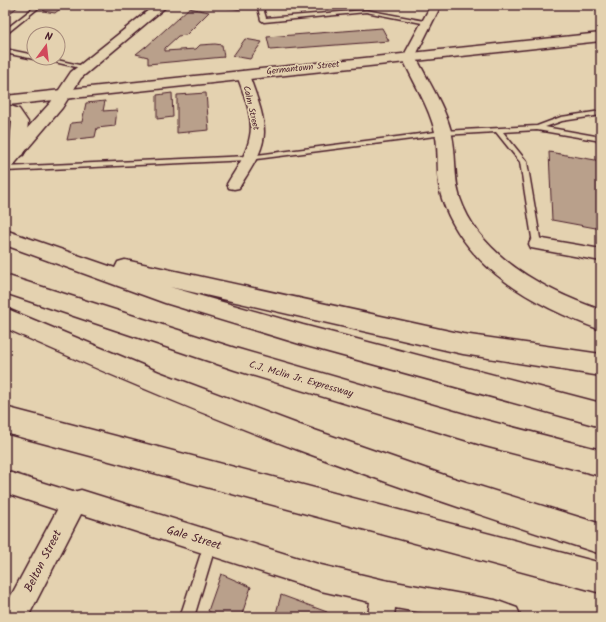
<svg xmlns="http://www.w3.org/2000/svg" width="606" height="622" font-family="Kalam,sans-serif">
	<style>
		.building { fill: #b9a08b; stroke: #4a1f2b }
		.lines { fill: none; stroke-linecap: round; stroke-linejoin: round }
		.lane-casing { stroke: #4a1f2b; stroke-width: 3 }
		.street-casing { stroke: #4a1f2b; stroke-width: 3 }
		.secondary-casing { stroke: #4a1f2b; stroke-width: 3 }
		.primary-casing { stroke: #4a1f2b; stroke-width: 3 }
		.highway-casing { stroke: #4a1f2b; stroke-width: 3 }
		.lane { fill: #e4d2b0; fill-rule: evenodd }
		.street { fill: #e4d2b0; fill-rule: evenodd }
		.secondary { fill: #e4d2b0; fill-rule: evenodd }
		.primary { fill: #e4d2b0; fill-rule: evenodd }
		.highway { fill: #e4d2b0; fill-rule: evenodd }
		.labels { text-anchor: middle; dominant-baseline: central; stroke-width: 3.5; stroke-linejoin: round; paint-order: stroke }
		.far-street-label { font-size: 9px; fill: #4a1f2b; stroke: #e4d2b0 }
		.street-label { font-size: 10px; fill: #4a1f2b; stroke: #e4d2b0 }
		.near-street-label { font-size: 12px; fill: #4a1f2b; stroke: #e4d2b0 }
	</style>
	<rect width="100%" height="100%" fill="#e4d2b0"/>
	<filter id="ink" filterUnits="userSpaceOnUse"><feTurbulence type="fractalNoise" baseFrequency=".025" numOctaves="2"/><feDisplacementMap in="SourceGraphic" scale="8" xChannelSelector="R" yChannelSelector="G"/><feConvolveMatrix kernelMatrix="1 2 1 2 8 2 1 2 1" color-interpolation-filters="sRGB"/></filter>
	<g filter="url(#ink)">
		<path class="building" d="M 5,5 L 20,5 L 5,17 Z
			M 51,5 L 65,5 L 55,13 L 43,11 Z
			M 189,8 L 209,12 L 186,35 L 178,36 L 165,48 L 165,51 L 196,49 L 200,45 L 215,44 L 222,45 L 224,57 L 148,64 L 148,57 L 136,54 L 146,46 L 145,48 Z
			M 382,28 L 389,41 L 270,50 L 267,37 Z
			M 245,39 L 262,42 L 250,59 L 233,56 Z
			M 172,93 L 173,117 L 157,119 L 157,95 Z
			M 206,93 L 209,130 L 177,133 L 177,95 Z
			M 105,101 L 103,111 L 117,110 L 115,126 L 97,128 L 95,137 L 67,140 L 71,123 L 82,122 L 86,103 Z
			M 549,152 L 601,161 L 601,229 L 552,220 Z
			M 221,574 L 251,587 L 241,617 L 222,617 L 208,611 Z
			M 281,595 L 327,612 L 326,617 L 275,617 Z"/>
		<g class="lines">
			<defs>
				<path id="lane" d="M 37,5 L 42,5 L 5,35 L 5,30 Z
					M 215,5 L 262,5 L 266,18 L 366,10 L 430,22 L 427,24 L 366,12 L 264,22 L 261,20 L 258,8 L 238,8 Z
					M 5,49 L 34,55 L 34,58 L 36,58 L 34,59 L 5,53 Z
					M 37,58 L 48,58 L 88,67 L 85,69 Z
					M 601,111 L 601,115 L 562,121 L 545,127 L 601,137 L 601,141 L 537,130 L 503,132 L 527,162 L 541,244 L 537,247 L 533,244 L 520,162 L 496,132 L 443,135 L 249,160 L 5,171 L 5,167 L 249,156 L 443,131 L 537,126 L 561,117 Z
					M 210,538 L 214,540 L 216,544 L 194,617 L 180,617 L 204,544 L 206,540 Z"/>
				<path id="street" d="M 137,5 L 159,5 L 164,8 L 159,11 L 139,7 Z
					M 431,5 L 441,5 L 415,57 L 409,60 L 405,59 L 403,57 Z
					M 243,71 L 247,73 L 249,75 C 255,93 264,113 264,132 C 264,152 249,171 239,188 L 234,189 L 229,188 L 227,184 C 236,169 247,154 250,136 C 254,117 243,93 237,75 L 239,73 Z
					M 537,238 L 601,249 L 601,261 L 531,248 L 529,244 L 531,240 Z
					M 5,471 L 73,492 L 81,490 L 321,565 L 384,580 L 495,600 L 517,608 L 521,617 L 446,617 L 395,608 L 394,617 L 368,617 L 370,602 L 321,591 L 81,514 L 28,617 L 5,617 L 5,607 L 57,510 L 5,493 Z"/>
				<path id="secondary" d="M 155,5 L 168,5 L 81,78 L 62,108 L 11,168 L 5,170 L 5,153 L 51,102 L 71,72 Z"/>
				<path id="primary" d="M 601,33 L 601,41 L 8,105 L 19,109 L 28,122 L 25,151 L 23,155 L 17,156 L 11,155 L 9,151 L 12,122 L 8,115 L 5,114 L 5,96 Z"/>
				<path id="highway" d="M 409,53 L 414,54 L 416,57 C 428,81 444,105 451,131 C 457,153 453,176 460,198 C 480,257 546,291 601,310 L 601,330 C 535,306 466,269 442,199 C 435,178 440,154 435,132 C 429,106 413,82 402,57 L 404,54 Z
					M 5,230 L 115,268 L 118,262 L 125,260 L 463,334 L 601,354 L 601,376 L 463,354 L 170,287 L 303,325 L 601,403 L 601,427 L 303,345 L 165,303 L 5,245 Z
					M 5,275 L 235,348 L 485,420 L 601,450 L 601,476 L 485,446 L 235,370 L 5,293 Z
					M 5,308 L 159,372 L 300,425 L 450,477 L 601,524 L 601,554 C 500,522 400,488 301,451 C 201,414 103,372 5,328 Z
					M 5,407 L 601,563 L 601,593 L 5,433 Z"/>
			</defs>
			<use href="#lane" class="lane-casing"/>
			<use href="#street" class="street-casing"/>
			<use href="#secondary" class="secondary-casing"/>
			<use href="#primary" class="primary-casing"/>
			<use href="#highway" class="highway-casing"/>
			<use href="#lane" class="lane"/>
			<use href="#street" class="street"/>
			<use href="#secondary" class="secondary"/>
			<use href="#primary" class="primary"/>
			<use href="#highway" class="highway"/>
		</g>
	</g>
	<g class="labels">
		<g class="far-street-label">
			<text transform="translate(303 68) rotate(-6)">Germantown Street</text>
			<text transform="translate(251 108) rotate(77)">Calm Street</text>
		</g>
		<g class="street-label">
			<text transform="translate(301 379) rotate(16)">C.J. Mclin Jr. Expressway</text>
		</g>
		<g class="near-street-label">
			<text transform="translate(194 538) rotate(17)">Gale Street</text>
			<text transform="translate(43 561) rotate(-63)">Belton Street</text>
		</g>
	</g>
	<rect width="606" height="622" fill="none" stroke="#e4d2b0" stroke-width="20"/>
	<rect x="10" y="10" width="586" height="602" fill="none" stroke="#4a1f2b" stroke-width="1.5" filter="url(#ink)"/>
	<g transform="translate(46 46) rotate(15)"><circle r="19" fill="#e4d2b0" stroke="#a68a7b"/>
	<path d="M0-3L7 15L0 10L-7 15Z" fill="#d1495b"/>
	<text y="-6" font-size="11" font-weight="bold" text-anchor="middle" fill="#4a1f2b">N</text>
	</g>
</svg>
